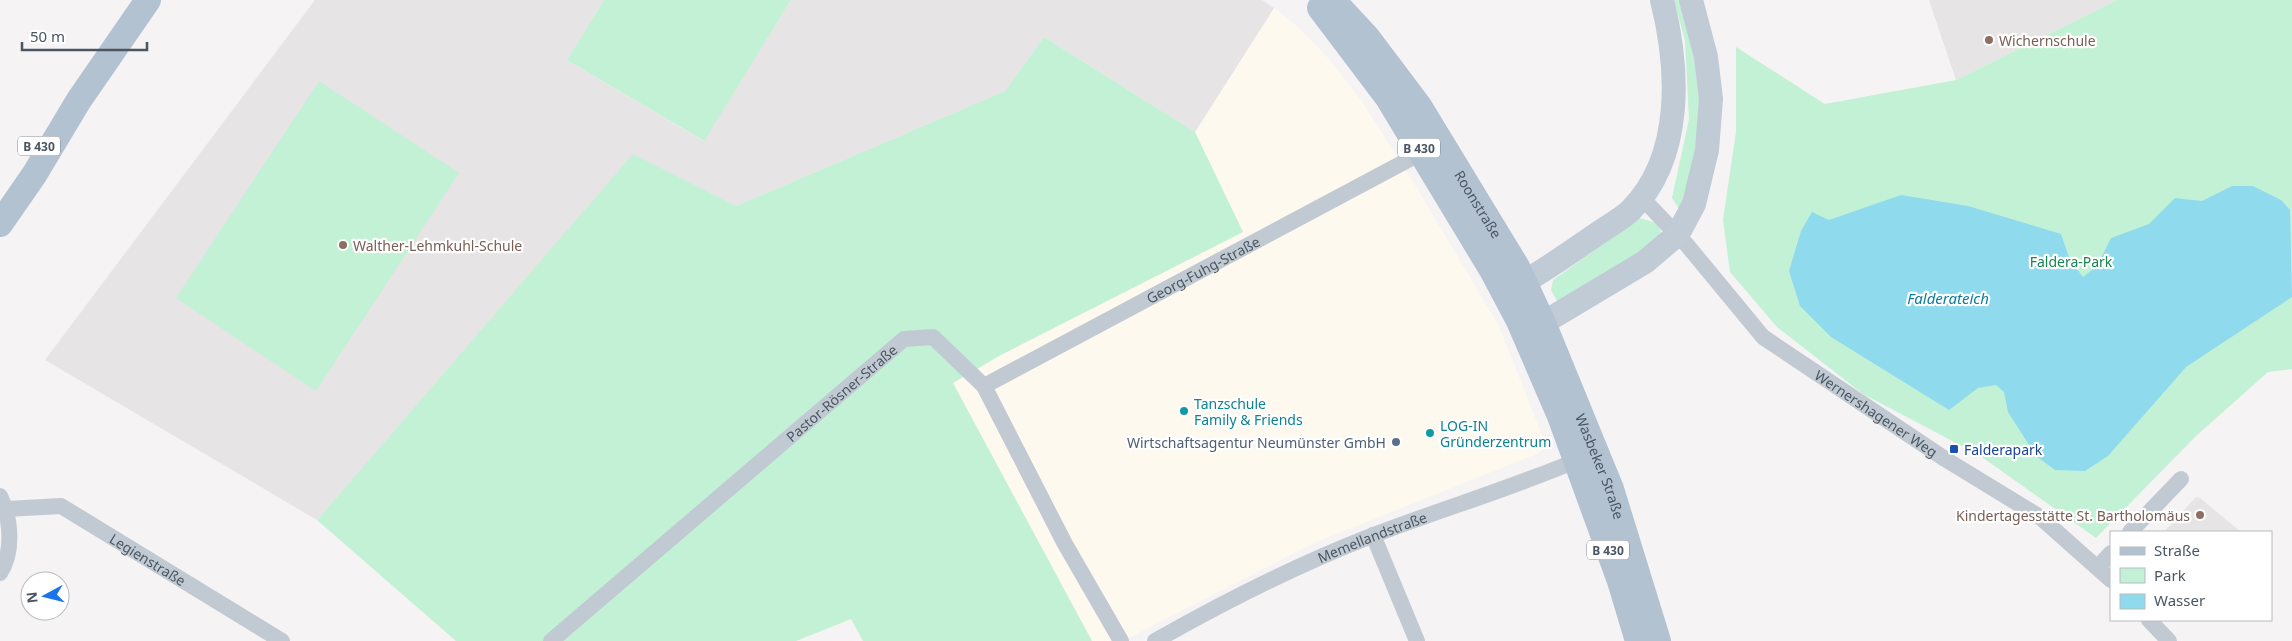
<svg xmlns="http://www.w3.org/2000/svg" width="2292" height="641" font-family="'Noto Sans',sans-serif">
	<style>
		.commercial { fill: #fdf9ef }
		.education { fill: #e6e4e5 }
		.green { fill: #c3f1d5 }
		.water { fill: #90daee }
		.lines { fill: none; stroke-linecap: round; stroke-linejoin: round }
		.street { stroke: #c1cad2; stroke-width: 16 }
		.secondary { stroke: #c1cbd6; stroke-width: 24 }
		.primary { stroke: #b3c2d1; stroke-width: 26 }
		.education-dot { fill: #8d6e63; stroke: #fff; stroke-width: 2 }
		.culture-dot { fill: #0f9aa8; stroke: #fff; stroke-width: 2 }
		.service-dot { fill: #5c6f8a; stroke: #fff; stroke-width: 2 }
		.transit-dot { fill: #1a4fb4; stroke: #fff; stroke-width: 2 }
		.labels { text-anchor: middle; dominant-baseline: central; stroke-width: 4.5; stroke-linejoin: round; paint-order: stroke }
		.shield { fill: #fff; stroke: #808990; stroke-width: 1 }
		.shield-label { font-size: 12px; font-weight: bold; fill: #4a5661 }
		.education-label { font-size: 14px; fill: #785e54; stroke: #fff; text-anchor: start }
		.street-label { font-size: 14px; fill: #4a5661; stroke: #fff }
		.park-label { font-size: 14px; fill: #17864f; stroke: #fff }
		.culture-label { font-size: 14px; fill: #0d838f; stroke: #fff; text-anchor: start }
		.service-label { font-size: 14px; fill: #4e5e75; stroke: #fff; text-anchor: end }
		.transit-label { font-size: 14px; fill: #164399; stroke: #fff; text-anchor: start }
		.water-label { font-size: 15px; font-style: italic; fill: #0c7c9b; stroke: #fff }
	</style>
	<rect width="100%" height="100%" fill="#f5f3f3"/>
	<path class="commercial" d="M 1274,8 L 1299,28 L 1330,60 L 1361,100 L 1415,185 L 1499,326 L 1546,445 L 1539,453 L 1314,543 L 1123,641 L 1092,641 L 953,383 L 999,356 L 1243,232 L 1195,132 Z"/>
	<path class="education" d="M 315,0 L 604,0 L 567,60 L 703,141 L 791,0 L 1262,0 L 1274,8 L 1195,132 L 1044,37 L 1005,91 L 736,206 L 633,155 L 317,520 L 45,360 Z
		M 1929,0 L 2117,0 L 1956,80 Z
		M 2196,497 L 2200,498 L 2241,532 L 2164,532 Z"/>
	<path class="green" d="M 604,0 L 791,0 L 704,141 L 567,60 Z
		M 1674,0 L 1683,0 L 1695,41 L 1702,140 L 1681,212 L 1672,198 L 1689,119 L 1685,41 Z
		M 2117,0 L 2292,0 L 2292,369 L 2268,372 L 2196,436 L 2096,538 L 1979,455 L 1863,394 L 1777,327 L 1730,272 L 1723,220 L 1736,132 L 1736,47 L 1825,104 L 1956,80 Z
		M 1044,37 L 1195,132 L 1243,232 L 999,356 L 953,383 L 1092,641 L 863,641 L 851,619 L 796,641 L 456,641 L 317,520 L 633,154 L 736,206 L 1005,91 Z
		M 319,81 L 459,173 L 316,391 L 176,298 Z
		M 1640,218 L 1656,223 L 1661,230 C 1655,255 1581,289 1557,301 L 1551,290 L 1553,280 Z"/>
	<path class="water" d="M 2232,186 L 2253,186 L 2281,200 L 2290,210 L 2292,297 L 2186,367 L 2108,456 L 2085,471 L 2055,470 L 2036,456 L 2008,412 L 2004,392 L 1996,385 L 1978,388 L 1949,410 L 1831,337 L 1800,306 L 1789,271 L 1801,231 L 1812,212 L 1829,220 L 1901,195 L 1968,206 L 2061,234 L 2070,260 L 2083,277 L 2097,266 L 2111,238 L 2149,224 L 2175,198 L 2202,201 Z"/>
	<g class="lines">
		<g class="street">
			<path id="s1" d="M 1642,198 L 1687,245 L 1763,337 L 1945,459 L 2040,517 L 2111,580"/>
			<path id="s2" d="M 984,386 L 1408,160 L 1421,151"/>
			<path d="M 0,496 C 11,518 14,552 0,573"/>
			<path id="s3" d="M 7,509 L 61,506 L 282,641"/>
			<path d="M 2130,532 L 2181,479"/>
			<path d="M 1373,535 L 1417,641"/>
			<path d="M 2098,567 L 2111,553"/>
			<path d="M 2149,620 L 2169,641"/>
			<path id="s4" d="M 551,641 L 904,339 L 933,337 L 984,386 L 1065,544 L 1121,641"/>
			<path id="s5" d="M 1155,641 C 1226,601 1298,564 1374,535 C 1444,508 1516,487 1585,457"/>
		</g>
		<path class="secondary" d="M 1516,298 L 1524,282 C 1550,267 1575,249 1600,232 C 1610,225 1623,218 1631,210 C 1684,156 1679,68 1662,0
			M 1523,321 L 1543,323 L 1645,262 L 1678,234 L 1694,204 L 1707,150 L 1711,99 L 1706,57 L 1691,0"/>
		<g class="primary">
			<path id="s6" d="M 1327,0 L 1339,7 L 1367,37 L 1419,106 L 1517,267 L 1543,323 L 1611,489 L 1658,641"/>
			<path d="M 1320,8 L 1388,98 L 1492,270 L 1519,321 L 1560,416 L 1620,581 L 1638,641"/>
			<path d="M 0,224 L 34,175 L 79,100 L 148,0"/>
		</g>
	</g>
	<g class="education-dot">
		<circle cx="1989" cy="40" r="5"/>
		<circle cx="343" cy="245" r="5"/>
		<circle cx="2200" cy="515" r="5"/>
	</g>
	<g class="culture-dot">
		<circle cx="1184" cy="411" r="5"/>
		<circle cx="1430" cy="433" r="5"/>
	</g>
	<circle class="service-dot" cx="1396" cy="442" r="5"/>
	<rect class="transit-dot" x="1949" y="444" width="10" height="10" rx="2.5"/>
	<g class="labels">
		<g class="shield">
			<rect x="18" y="136.5" width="42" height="19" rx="4"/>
			<rect x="1398" y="138.5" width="42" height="19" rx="4"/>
			<rect x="1587" y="540.5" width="42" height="19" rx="4"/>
		</g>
		<g class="shield-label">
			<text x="39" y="146">B 430</text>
			<text x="1419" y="148">B 430</text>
			<text x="1608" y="550">B 430</text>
		</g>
		<g class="education-label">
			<text x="1999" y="40">Wichernschule</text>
			<text x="353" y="245">Walther-Lehmkuhl-Schule</text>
			<text x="2190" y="515" text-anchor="end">Kindertagesstätte St. Bartholomäus</text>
		</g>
		<g class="street-label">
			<text stroke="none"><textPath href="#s6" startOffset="256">Roonstraße</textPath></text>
			<text stroke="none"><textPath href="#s2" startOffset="248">Georg-Fuhg-Straße</textPath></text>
			<text stroke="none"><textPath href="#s4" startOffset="382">Pastor-Rösner-Straße</textPath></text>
			<text stroke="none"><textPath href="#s1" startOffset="321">Wernershagener Weg</textPath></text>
			<text stroke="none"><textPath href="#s6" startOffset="546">Wasbeker Straße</textPath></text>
			<text stroke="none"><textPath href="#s5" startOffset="241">Memellandstraße</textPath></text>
			<text stroke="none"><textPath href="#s3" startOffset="156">Legienstraße</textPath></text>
		</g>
		<g class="park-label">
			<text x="2071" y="261">Faldera-Park</text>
		</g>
		<g class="culture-label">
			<text x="1194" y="403">Tanzschule<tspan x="1194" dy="16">Family &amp; Friends</tspan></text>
			<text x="1440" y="425">LOG-IN<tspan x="1440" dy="16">Gründerzentrum</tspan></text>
		</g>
		<g class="service-label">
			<text x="1386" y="442">Wirtschaftsagentur Neumünster GmbH</text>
		</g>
		<g class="transit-label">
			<text x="1964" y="449">Falderapark</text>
		</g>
		<g class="water-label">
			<text x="1948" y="298">Falderateich</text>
		</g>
	</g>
	<rect x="2110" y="531" width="162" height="90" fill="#ffffff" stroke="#b7bbc0"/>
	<rect x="2120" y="547" width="25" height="8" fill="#b3c2d1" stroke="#b7bbc0"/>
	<text x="2154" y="556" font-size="15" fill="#4a5661">Straße</text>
	<rect x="2120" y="568" width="25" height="15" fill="#c3f1d5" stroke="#b7bbc0"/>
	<text x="2154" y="581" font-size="15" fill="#4a5661">Park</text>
	<rect x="2120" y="594" width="25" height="15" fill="#90daee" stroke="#b7bbc0"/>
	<text x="2154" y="606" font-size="15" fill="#4a5661">Wasser</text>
	<g transform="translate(45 596) rotate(263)"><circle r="24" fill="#ffffff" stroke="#b7bbc0"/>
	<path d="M0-4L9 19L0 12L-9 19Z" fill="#1a73e8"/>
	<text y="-8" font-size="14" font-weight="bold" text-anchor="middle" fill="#4a5661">N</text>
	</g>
	<path d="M22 42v8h125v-8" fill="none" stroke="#4a5661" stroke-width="2.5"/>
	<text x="30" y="42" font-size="15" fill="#4a5661" stroke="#ffffff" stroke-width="4" paint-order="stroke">50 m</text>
</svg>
